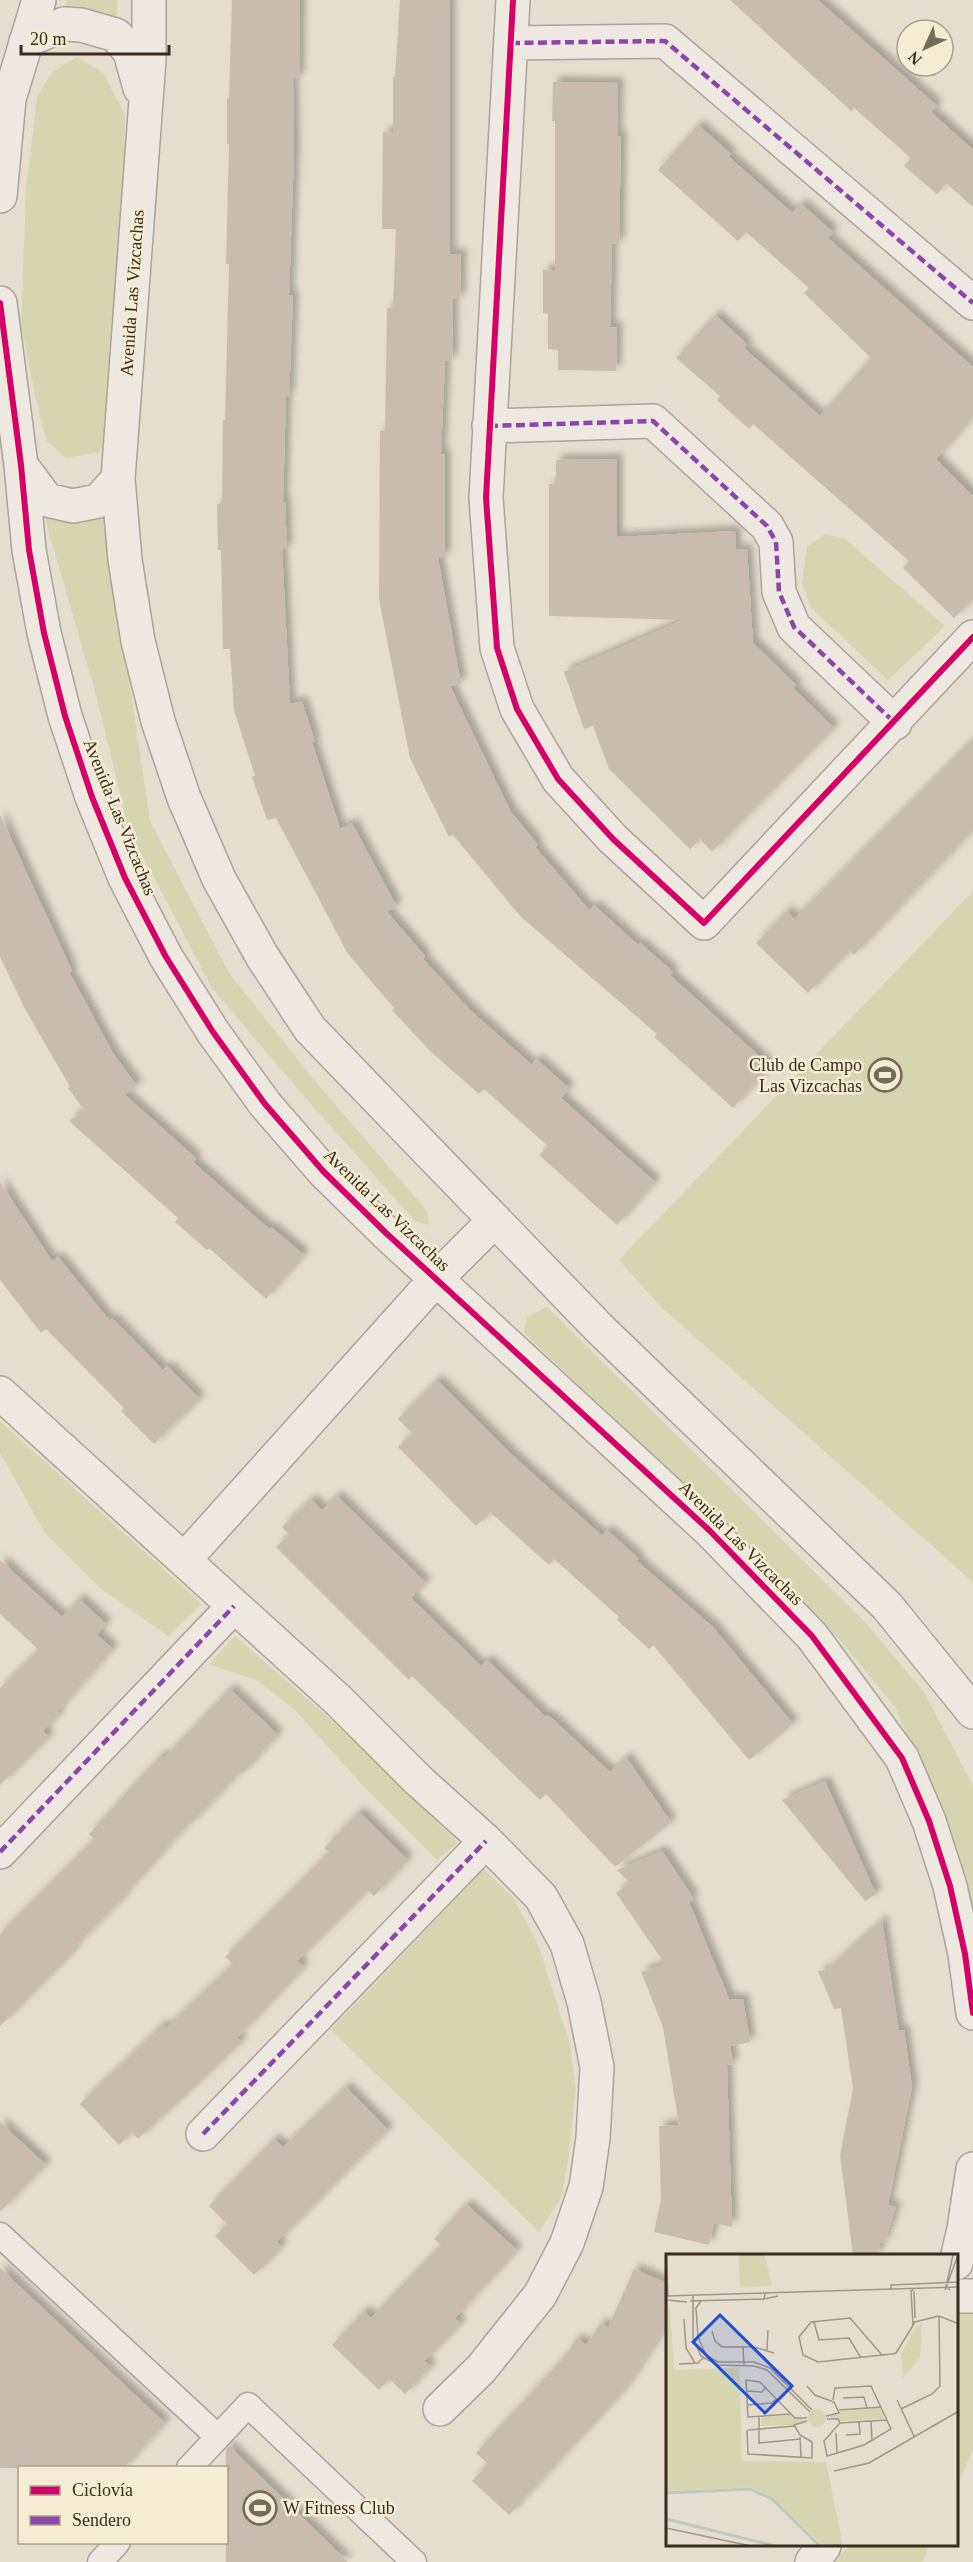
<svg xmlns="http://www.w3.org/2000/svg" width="973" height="2562" font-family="'Times New Roman',serif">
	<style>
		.green { fill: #d5d5b0 }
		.building { fill: #c9bcaf; filter: url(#shadow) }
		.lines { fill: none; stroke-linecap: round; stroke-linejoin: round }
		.lane-casing { stroke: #aaa397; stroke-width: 27 }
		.street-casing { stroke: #aaa397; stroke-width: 36 }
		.lane { stroke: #ede9e0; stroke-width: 24 }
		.street { stroke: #ede9e0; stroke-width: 33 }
		.quiet { stroke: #8e44ad; stroke-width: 4.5; stroke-dasharray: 9 4.5; stroke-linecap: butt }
		.cycleway-casing { stroke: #f6ecd4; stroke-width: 10 }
		.cycleway { stroke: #d6006c; stroke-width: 6 }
		.labels { text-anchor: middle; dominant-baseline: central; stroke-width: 5; stroke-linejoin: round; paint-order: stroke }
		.street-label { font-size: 18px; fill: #392b1e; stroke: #f6ecd4 }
		.poi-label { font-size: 18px; fill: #392b1e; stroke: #f6ecd4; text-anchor: end }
		.inset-river { fill: none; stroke: #b9cabf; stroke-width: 3 }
		.inset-road { fill: none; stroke: #a09688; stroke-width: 1.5 }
		.view { fill: #1d4ed8; fill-opacity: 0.15; stroke: #1d4ed8; stroke-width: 3 }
		.inset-edge { fill: none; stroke: #392b1e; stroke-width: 3 }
	</style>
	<defs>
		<filter id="shadow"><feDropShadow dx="5.5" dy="-5.5" stdDeviation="3" flood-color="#0004"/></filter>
	</defs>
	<rect width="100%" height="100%" fill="#e5dece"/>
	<path class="green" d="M 67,0 L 117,0 L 116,35 L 64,24 Z
		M 77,57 L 103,73 L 125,115 L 120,345 L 115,431 L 99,452 L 66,458 L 47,441 L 38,409 L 21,325 L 26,189 L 37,97 L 52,72 Z
		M 101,489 L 150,821 L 229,973 L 314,1080 L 427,1211 L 429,1225 L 415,1221 L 302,1094 L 212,988 L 129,830 L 96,695 L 39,498 Z
		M 825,534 L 845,539 L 945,626 L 888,680 L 811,608 L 802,583 L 807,547 Z
		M 973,891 L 973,1582 L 660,1306 L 619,1260 Z
		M 547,1307 L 864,1621 L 924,1692 L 973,1786 L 973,1914 L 944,1822 L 895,1707 L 840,1640 L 774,1572 L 524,1333 L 527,1317 Z
		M 0,1421 L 202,1604 L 168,1636 L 100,1588 L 45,1533 L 0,1453 Z
		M 235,1636 L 337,1725 L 458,1843 L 437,1860 L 364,1787 L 295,1710 L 258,1681 L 209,1664 Z
		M 484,1869 L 514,1899 L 538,1944 L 569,2042 L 576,2089 L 568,2162 L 561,2198 L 539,2232 L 331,2030 Z
		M 968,2306 L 973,2307 L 973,2450 L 957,2486 L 957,2316 Z
		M 849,2546 L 929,2546 L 922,2562 L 834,2562 Z"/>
	<path class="building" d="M 232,0 L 300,0 L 299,79 L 293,79 L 294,153 L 289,295 L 293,295 L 289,397 L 286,396 L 283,502 L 285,502 L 287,549 L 282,549 L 290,704 L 302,701 L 315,742 L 312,742 L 340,829 L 352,823 L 397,907 L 387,912 L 425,956 L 423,959 L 470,1010 L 532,1065 L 536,1059 L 569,1088 L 561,1098 L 655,1182 L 617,1225 L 539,1155 L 548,1146 L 484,1089 L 479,1094 L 430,1051 L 392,1010 L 394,1008 L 348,954 L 276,818 L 267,820 L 252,777 L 255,776 L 234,710 L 230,649 L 223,649 L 221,550 L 218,550 L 217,504 L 222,503 L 223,420 L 225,420 L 229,264 L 226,264 L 229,144 L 227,144 L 227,99 L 229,99 Z
		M 400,0 L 450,0 L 450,254 L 461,254 L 460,299 L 453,299 L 452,361 L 445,361 L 441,454 L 445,455 L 445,558 L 438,558 L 461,684 L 450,686 L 511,812 L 538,845 L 535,847 L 589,910 L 594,905 L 638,945 L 640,943 L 673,972 L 670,975 L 770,1066 L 733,1108 L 654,1037 L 657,1034 L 520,916 L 453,835 L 449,837 L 410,758 L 379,599 L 380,431 L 385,431 L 387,308 L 393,308 L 396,229 L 382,229 L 383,132 L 393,133 L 393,77 L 395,77 Z
		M 730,0 L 818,0 L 937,106 L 931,112 L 973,150 L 973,207 L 946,183 L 937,194 L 904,166 L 911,158 L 854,108 L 851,111 Z
		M 553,82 L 618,83 L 617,136 L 621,136 L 619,244 L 612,244 L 610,327 L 617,327 L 616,371 L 558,370 L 558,350 L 548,349 L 548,314 L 543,313 L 543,270 L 555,271 L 555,121 L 552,121 Z
		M 698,125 L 731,154 L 728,156 L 792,213 L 801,204 L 833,232 L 828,238 L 973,367 L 973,417 L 936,459 L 973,496 L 973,599 L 954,618 L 903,568 L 909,561 L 753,424 L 749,429 L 717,400 L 720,396 L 676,358 L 715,315 L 747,344 L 744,348 L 820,416 L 871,358 L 804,293 L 809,288 L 746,232 L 738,241 L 658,170 Z
		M 617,459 L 617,537 L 735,531 L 736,550 L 747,549 L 753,643 L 796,685 L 793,688 L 834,728 L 712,852 L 700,839 L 690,849 L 609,769 L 593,726 L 584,729 L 564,672 L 683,620 L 549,616 L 549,484 L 556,484 L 556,460 Z
		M 973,739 L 973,830 L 854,955 L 849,951 L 808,993 L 756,943 L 787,911 L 794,919 Z
		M 0,815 L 72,971 L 69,972 L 113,1053 L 137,1086 L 125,1095 L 196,1158 L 193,1162 L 269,1229 L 271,1227 L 304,1255 L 266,1299 L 209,1248 L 207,1250 L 175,1222 L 178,1218 L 69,1121 L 84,1110 L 68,1088 L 70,1087 L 25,1009 L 0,957 Z
		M 0,1182 L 52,1261 L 58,1257 L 110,1321 L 112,1318 L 163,1370 L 167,1366 L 200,1399 L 154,1444 L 121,1411 L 124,1408 L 46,1329 L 41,1333 L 0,1280 Z
		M 437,1380 L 511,1454 L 602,1536 L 607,1530 L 639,1559 L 637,1561 L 713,1627 L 793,1724 L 749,1760 L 653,1645 L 649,1649 L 617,1620 L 619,1617 L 554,1559 L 549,1565 L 490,1512 L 476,1526 L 398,1447 L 412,1433 L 398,1419 Z
		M 337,1496 L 426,1583 L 411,1598 L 481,1666 L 487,1660 L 546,1717 L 548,1715 L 610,1772 L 626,1757 L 671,1822 L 615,1867 L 546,1794 L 540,1800 L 412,1676 L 409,1680 L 276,1547 L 289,1535 L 282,1527 L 311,1499 L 322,1510 Z
		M 0,1560 L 62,1617 L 79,1599 L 106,1624 L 97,1635 L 113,1649 L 57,1712 L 60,1714 L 43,1731 L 49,1737 L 0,1785 L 0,1688 L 39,1650 L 0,1614 Z
		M 230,1689 L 278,1735 L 242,1774 L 240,1772 L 190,1825 L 189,1823 L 124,1895 L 125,1896 L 72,1950 L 74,1951 L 0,2026 L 0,1934 L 94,1839 L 89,1834 L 161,1755 L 164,1758 Z
		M 825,1781 L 876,1894 L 865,1901 L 782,1800 Z
		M 359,1812 L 408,1860 L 374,1896 L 368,1890 L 297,1961 L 304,1967 L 237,2038 L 242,2042 L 138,2139 L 132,2133 L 119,2145 L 80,2104 L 162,2025 L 166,2028 L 233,1964 L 225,1957 L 329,1852 L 324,1848 Z
		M 662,1851 L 694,1899 L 689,1902 L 729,1999 L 743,1999 L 750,2042 L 730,2046 L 733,2064 L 727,2065 L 732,2227 L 714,2223 L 709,2245 L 654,2232 L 661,2200 L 659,2126 L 679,2125 L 663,2027 L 641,1972 L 665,1964 L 616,1893 L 630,1883 L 617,1870 Z
		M 882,1920 L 899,2031 L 904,2030 L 912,2087 L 888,2205 L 896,2207 L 884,2243 L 880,2242 L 877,2256 L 853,2256 L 840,2155 L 853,2089 L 841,2008 L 834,2009 L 818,1971 L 829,1970 L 828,1968 Z
		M 346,2087 L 388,2130 L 277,2242 L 282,2247 L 254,2275 L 215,2236 L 227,2224 L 209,2206 L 274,2139 L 283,2147 Z
		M 0,2122 L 46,2165 L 0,2212 Z
		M 466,2204 L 517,2250 L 455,2318 L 461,2324 L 424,2361 L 431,2367 L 405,2394 L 389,2379 L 379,2390 L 332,2345 L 364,2311 L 371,2318 L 441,2245 L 434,2239 Z
		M 0,2268 L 165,2423 L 124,2468 L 0,2468 Z
		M 634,2269 L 667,2283 L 667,2325 L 624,2390 L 509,2515 L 472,2481 L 488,2464 L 476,2453 L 566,2355 L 577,2338 L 586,2345 L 601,2323 L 608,2328 Z
		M 229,2446 L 348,2562 L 226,2562 L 226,2449 Z"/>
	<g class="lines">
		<defs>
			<path id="lane" d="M 0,2235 L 218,2437
				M 189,2468 L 248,2405 L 414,2562
				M 100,2562 L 118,2542"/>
			<path id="street" d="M 149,0 L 149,60 L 118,479 L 125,560 L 138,641 L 158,721 L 184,798 L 219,879 L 262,956 L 310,1029 L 599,1328 L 887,1606 L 973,1712
				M 513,0 L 486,498 L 497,648 L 517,709 L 558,779 L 613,839 L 704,923 L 973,637
				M 26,41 L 64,24 L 81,25 L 116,35 L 130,52 L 140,88
				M 511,43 L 665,41 L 973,303
				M 0,196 L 9,99 L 39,0
				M 0,303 L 21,465 L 29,550 L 44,633 L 65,716 L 92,797 L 125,878 L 166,957 L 213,1032 L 265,1104 L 323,1171 L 386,1233 L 709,1530 L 812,1636 L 902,1758 L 929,1821 L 950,1886 L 965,1954 L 973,2013
				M 489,426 L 653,421 L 767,526 L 776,542 L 779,592 L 794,627 L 895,723
				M 21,465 L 47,500 L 73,506 L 98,501 L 118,479
				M 0,1393 L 337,1699 L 418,1780 L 486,1841 L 541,1897 L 567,1944 L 584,2002 L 597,2067 L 593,2138 L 586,2187 L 567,2243 L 540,2295 L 481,2369 L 440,2409
				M 184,1560 L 436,1279 L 495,1220
				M 0,1852 L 234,1606
				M 203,2134 L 486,1841
				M 956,2263 L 964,2229 L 973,2169
				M 956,2296 L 973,2296
				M 812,2562 L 824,2546"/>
		</defs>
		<use href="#lane" class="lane-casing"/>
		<use href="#street" class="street-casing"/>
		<use href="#lane" class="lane"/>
		<use href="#street" class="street"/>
		<path class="quiet" d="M 511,43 L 665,41 L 973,303
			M 489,426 L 653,421 L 767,526 L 776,542 L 779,592 L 794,627 L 895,723
			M 0,1852 L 234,1606
			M 203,2134 L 486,1841"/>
		<defs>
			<path id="cycleway" d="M 513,0 L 486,498 L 497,648 L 517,709 L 558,779 L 613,839 L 704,923 L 973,637
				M 0,303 L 21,465 L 29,550 L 44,633 L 65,716 L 92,797 L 125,878 L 166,957 L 213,1032 L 265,1104 L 323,1171 L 386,1233 L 709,1530 L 812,1636 L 902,1758 L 929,1821 L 950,1886 L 965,1954 L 973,2013"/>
		</defs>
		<use href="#cycleway" class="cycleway-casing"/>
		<use href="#cycleway" class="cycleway"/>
	</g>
	<defs>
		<symbol id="stadium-ring" viewBox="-11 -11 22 22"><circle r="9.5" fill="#f6ecd4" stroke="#756a5c" stroke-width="1.5"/><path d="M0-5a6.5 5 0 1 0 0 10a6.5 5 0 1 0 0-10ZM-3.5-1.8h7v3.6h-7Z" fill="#756a5c"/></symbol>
	</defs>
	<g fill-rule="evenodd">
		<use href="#stadium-ring" x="866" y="1056" width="38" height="38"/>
		<use href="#stadium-ring" x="241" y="2489" width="38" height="38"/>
	</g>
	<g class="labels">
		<g class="street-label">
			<text transform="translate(132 293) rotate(-86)">Avenida Las Vizcachas</text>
			<text transform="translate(120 817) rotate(68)">Avenida Las Vizcachas</text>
			<text transform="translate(387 1210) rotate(44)">Avenida Las Vizcachas</text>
			<text transform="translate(741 1543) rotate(45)">Avenida Las Vizcachas</text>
		</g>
		<g class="poi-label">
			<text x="862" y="1065">Club de Campo<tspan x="862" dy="21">Las Vizcachas</tspan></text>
			<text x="283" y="2508" text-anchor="start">W Fitness Club</text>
		</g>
	</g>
	<g transform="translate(666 2254)">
		<rect width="292" height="292" fill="#e5dece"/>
		<path d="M 73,1 L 99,1 L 106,32 L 74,33 ZM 0,49 L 4,53 L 8,116 L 73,114 L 76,207 L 160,208 L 177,292 L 158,292 L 106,243 L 85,233 L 0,237 ZM 256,70 L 254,104 L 237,124 L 235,100 L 250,72 ZM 214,154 L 218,165 L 175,167 L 163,163 L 176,157 ZM142 164a9 9 0 1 1 18 0a9 9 0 1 1-18 0ZM 125,161 L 138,166 L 126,171 L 95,172 L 96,163 Z" fill="#d5d5b0"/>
		<path class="inset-river" d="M 0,239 L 84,235 L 106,245 L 154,292M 0,265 L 109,292"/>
		<path class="inset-road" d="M 0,2 L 2,42M 225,35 L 225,31 L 293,28M 279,36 L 292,1M 284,36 L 280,33 L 287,1M 248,37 L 249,64M 99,39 L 98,45 L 112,42M 27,41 L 27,84 L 35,102 L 51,111 L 88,112 L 101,116 L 144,158M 0,42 L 293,33M 0,46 L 21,48M 24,47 L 98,45M 35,47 L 30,54 L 32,83 L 40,101 L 52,108 L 88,108 L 104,114 L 146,156M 18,65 L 20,94 L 29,109M 148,68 L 153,86 L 183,84 L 195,104M 247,71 L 245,37 L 248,35M 46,77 L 49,87 L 56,93 L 88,93 L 108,99M 77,93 L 78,111M 101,96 L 102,76M 216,101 L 184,64 L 145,68 L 133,83 L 137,101 L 152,108 L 226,100 L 230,99 L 249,68 L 273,62 L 293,70M 13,110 L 32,109 L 37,104M 141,132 L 149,141 L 168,148 L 173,159 L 160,162M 81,137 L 96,138 L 100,133M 177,144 L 198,143 L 201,154M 231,146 L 248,182M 81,151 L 106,149 L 110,145M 235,155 L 266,140 L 274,132 L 273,62M 173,156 L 216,153M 125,160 L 82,163 L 80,126 L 94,128 L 129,164 L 141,164M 93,163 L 93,190M 161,165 L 172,165 L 174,169 L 158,187 L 161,202 L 198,191 L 225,175 L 205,132 L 169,134 L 167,146M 205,167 L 206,187M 174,169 L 221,166M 81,176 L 82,200 L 146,204 L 146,188 L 134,181 L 128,171 L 141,167M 82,176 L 129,172M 170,179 L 171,198M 180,181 L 194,180 L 193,168M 134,183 L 135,203M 93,189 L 134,185M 168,217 L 203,209 L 293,157M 0,274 L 85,292"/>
		<path class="view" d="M 54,61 L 126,132 L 99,159 L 27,88 Z"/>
		<rect width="292" height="292" class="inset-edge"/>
	</g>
	<rect x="18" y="2466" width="210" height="78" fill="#f6ecd4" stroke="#aa9f8b" stroke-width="1.5"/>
	<rect x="30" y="2486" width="30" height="9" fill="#d6006c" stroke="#aa9f8b" stroke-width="1.5"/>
	<text x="72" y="2496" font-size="18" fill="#392b1e">Ciclovía</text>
	<rect x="30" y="2516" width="30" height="9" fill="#8e44ad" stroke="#aa9f8b" stroke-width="1.5"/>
	<text x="72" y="2526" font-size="18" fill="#392b1e">Sendero</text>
	<g transform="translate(925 48) rotate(225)"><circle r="28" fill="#f6ecd4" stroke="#aa9f8b" stroke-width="1.5"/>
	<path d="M0-4.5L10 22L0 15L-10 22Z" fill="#756a5c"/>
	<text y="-9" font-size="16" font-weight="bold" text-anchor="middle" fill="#392b1e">N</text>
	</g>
	<path d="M21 45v9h148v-9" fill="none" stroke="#392b1e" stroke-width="3"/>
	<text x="30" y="45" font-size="18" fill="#392b1e" stroke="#f6ecd4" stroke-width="4.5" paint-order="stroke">20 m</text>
</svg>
